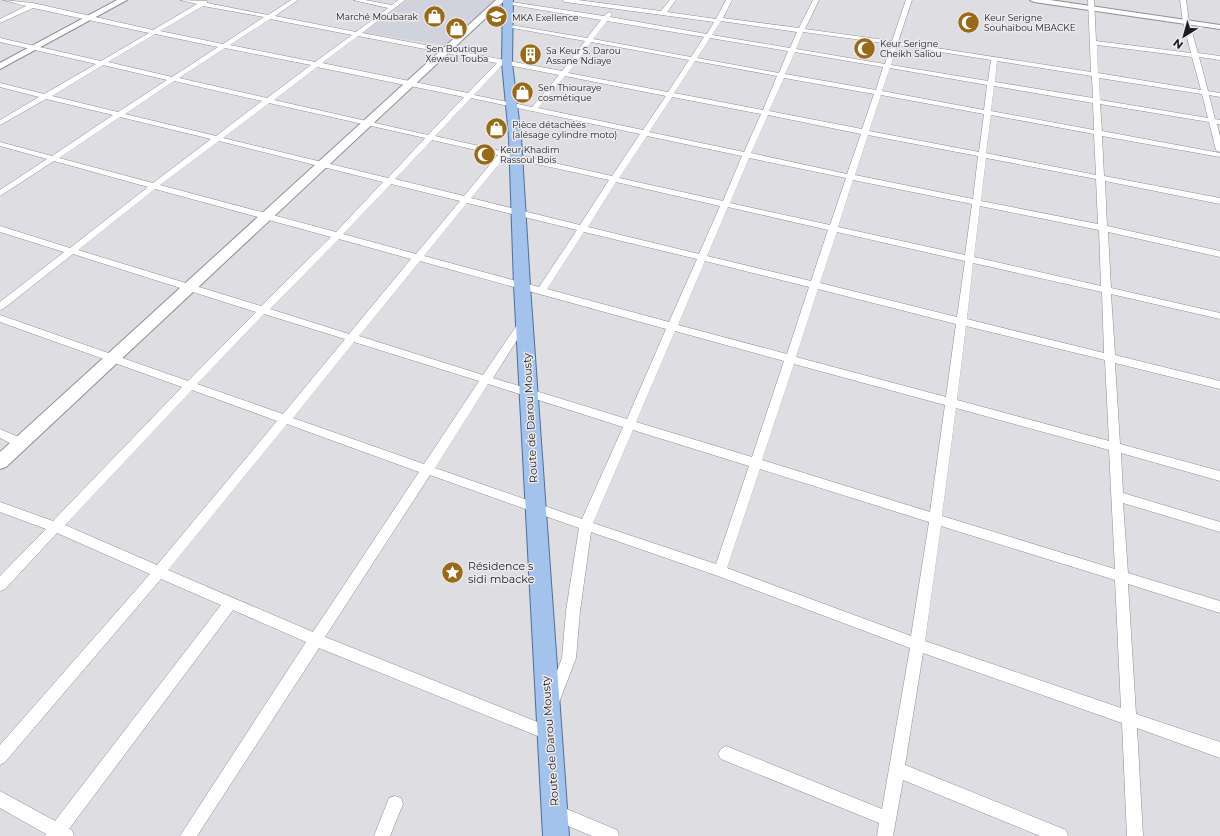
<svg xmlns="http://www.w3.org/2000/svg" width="1220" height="836" font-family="Montserrat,sans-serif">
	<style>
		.built { fill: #d2d2dc }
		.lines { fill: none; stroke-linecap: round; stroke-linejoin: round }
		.minor-casing { stroke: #8d8e91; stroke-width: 1 }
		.tertiary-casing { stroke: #8d8e91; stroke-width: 2 }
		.secondary-casing { stroke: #8d8e91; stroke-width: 2 }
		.primary-casing { stroke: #4c6e9c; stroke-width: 2 }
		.minor { fill: #fff; fill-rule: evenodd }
		.tertiary { fill: #fff; fill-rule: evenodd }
		.secondary { fill: #fff; fill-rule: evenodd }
		.primary { fill: #a3c2ec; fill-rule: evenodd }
		.labels { text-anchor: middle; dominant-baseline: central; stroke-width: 3; stroke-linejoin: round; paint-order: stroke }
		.far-poi-label { font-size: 9px; fill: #1c1c1d; stroke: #ebebef; text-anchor: start }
		.street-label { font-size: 11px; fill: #1c1c1d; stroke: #ebebef }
		.poi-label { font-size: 11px; fill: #1c1c1d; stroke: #ebebef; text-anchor: start }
	</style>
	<rect width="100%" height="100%" fill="#dedee2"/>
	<path class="built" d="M 407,0 L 501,0 L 449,46 L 364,33 Z"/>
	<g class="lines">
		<defs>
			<path id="minor" d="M 3,0 L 33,3 L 153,30 L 197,4 L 180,0 L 207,1 L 207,3 L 268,15 L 291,0 L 298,0 L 275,16 L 356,32 L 388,8 L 353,0 L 365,0 L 392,5 L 398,0 L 405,0 L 362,33 L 562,71 L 585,41 L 507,27 L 504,25 L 505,24 L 587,38 L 601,20 L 507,4 L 505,3 L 505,1 L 604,16 L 609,12 L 612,14 L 610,17 L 707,34 L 714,22 L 565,2 L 562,0 L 578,0 L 661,11 L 670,0 L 676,0 L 667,12 L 716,19 L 726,0 L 732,0 L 723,18 L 799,28 L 813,0 L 819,0 L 805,29 L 892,41 L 906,0 L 912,0 L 898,42 L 1091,72 L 1088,0 L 1094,0 L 1096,41 L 1191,53 L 1183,22 L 1180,0 L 1186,0 L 1189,22 L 1198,53 L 1220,56 L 1220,60 L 1199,57 L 1208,91 L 1220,93 L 1220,97 L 1209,95 L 1215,119 L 1220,120 L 1220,124 L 1217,124 L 1220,136 L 1220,152 L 1216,150 L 1209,122 L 1100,104 L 1102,131 L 1220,153 L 1220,157 L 1102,136 L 1104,176 L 1220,198 L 1220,204 L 1105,181 L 1107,226 L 1220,251 L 1220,257 L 1108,232 L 1111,288 L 1220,313 L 1220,319 L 1111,294 L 1115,355 L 1220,381 L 1220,389 L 1115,363 L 1120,444 L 1220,471 L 1220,481 L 1121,453 L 1123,493 L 1220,522 L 1220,532 L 1123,503 L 1128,573 L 1220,601 L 1220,613 L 1128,584 L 1136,714 L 1220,742 L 1220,758 L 1137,728 L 1143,836 L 1127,836 L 1122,723 L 923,653 L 905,765 L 1066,830 L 1068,836 L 1040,836 L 903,780 L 893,836 L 877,836 L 879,823 L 721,759 L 718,754 L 721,749 L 726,746 L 882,809 L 910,648 L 718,576 L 591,532 L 580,611 L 576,658 L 558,705 L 553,707 L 548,705 L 546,700 L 562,658 L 566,611 L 579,528 L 430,475 L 325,637 L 555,729 L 557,734 L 555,739 L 550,741 L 319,648 L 197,836 L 180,836 L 306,642 L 233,610 L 69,829 L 72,830 L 74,836 L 45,836 L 46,834 L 0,808 L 0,791 L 55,821 L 221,605 L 161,579 L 5,762 L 0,765 L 0,745 L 150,574 L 57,533 L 5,589 L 0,591 L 0,576 L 46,529 L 0,512 L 0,502 L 53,521 L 182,387 L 0,322 L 0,315 L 188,381 L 256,312 L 73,254 L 3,309 L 0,310 L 0,302 L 64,252 L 0,232 L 0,226 L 70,248 L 148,187 L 54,161 L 0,196 L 0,190 L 47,159 L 0,146 L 0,142 L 52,156 L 113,115 L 46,99 L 0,125 L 0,120 L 39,97 L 0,87 L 0,83 L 44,94 L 96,64 L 0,42 L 0,38 L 101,61 L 149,33 L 33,8 L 0,23 L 0,19 L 26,6 ZM 203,6 L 264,17 L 223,44 L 160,31 ZM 270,19 L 352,35 L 315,62 L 230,45 ZM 607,21 L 704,37 L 691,57 L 593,39 ZM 721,21 L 797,32 L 790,48 L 712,35 ZM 803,32 L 891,44 L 885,64 L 796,49 ZM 155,34 L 218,47 L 172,77 L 108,62 ZM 358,36 L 497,63 L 468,93 L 322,63 ZM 710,38 L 788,51 L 779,73 L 697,58 ZM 591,42 L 689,60 L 668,92 L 568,73 ZM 897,45 L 991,60 L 988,81 L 891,65 ZM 1097,45 L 1192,57 L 1201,90 L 1098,73 ZM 225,48 L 311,65 L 267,98 L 179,78 ZM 795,52 L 883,67 L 876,90 L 785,74 ZM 695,61 L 777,76 L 763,110 L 674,93 ZM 997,61 L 1092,76 L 1093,98 L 995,82 ZM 503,64 L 559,75 L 532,107 L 474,95 ZM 103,65 L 167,80 L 118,112 L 52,96 ZM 317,67 L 464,97 L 428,135 L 274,100 ZM 890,68 L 987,85 L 984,110 L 882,91 ZM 565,76 L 666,96 L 643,130 L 538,108 ZM 784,78 L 874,94 L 862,129 L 769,111 ZM 1099,78 L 1202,94 L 1208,118 L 1100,100 ZM 174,81 L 262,101 L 216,136 L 125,114 ZM 994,86 L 1093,103 L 1094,130 L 991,111 ZM 881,95 L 984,114 L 979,152 L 869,131 ZM 672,97 L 761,114 L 744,152 L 649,132 ZM 471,98 L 640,134 L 612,176 L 435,136 ZM 269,103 L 425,138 L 388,178 L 223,138 ZM 768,115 L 861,134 L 847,174 L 751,153 ZM 991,115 L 1094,134 L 1096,175 L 986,153 ZM 120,117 L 211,139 L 153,183 L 59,158 ZM 868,135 L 978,156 L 973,199 L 855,175 ZM 647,136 L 742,156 L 723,201 L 619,178 ZM 432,140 L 498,155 L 464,196 L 395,179 ZM 219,141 L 383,182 L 336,232 L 160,185 ZM 505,157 L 609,180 L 580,225 L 471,198 ZM 749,158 L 846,178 L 830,225 L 730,203 ZM 986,158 L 1096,179 L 1098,224 L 981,201 ZM 853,180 L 972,204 L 965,255 L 838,227 ZM 616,182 L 720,206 L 699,254 L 588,227 ZM 391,184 L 460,201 L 416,254 L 343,234 ZM 155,189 L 331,237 L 261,306 L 78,250 ZM 467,203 L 577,230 L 539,287 L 424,256 ZM 980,206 L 1099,230 L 1101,286 L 974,257 ZM 728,207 L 828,230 L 811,281 L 707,256 ZM 584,232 L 697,259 L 669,322 L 547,289 ZM 837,232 L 965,261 L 957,317 L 820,283 ZM 339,239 L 411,259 L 349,334 L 270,309 ZM 420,261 L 666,329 L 627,419 L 493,378 L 529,321 L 527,319 L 521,319 L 483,375 L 359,336 ZM 705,261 L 809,287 L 787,354 L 678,325 ZM 973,263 L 1102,292 L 1104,353 L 967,319 ZM 818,289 L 956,324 L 946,397 L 796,357 ZM 264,314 L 345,339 L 283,414 L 197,384 ZM 966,326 L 1105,360 L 1109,441 L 957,400 ZM 675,331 L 784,361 L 752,457 L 636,422 ZM 354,342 L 479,381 L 424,464 L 293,418 ZM 794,364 L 945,405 L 930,512 L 762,460 ZM 488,384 L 623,427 L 582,519 L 435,468 ZM 192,390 L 277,421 L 157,565 L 65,525 ZM 956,408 L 1109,450 L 1115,569 L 942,516 ZM 287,424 L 419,472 L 313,632 L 168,570 ZM 633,430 L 749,466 L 716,564 L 593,523 ZM 760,469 L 929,522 L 911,636 L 727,568 ZM 941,526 L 1115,580 L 1121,708 L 925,641 Z
				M 0,429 L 25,440 L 27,443 L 25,446 C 17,449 7,441 0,438 Z
				M 395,796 L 401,798 L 403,804 L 390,836 L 374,836 L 389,798 Z
				M 555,804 L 617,830 L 619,836 L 592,836 L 549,818 L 547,812 L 549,806 Z"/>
			<path id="tertiary" d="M 117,0 L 127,0 L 0,69 L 0,63 Z
				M 1030,0 L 1050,0 L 1220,25 L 1220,29 L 1034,2 Z"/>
			<path id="secondary" d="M 496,0 L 505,0 L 6,467 L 0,469 L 0,452 Z"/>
			<path id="primary" d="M 503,0 L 513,0 L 512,63 L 521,137 L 530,286 L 569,836 L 543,836 L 514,286 L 509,137 L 502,63 Z"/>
		</defs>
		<use href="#minor" class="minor-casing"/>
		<use href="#tertiary" class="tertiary-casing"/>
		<use href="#secondary" class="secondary-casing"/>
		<use href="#primary" class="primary-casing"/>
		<use href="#minor" class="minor"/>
		<use href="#tertiary" class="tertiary"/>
		<use href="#secondary" class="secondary"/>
		<use href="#primary" class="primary"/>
	</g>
	<defs>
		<symbol id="shop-disc" viewBox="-11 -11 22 22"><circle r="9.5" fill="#976918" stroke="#ebebef"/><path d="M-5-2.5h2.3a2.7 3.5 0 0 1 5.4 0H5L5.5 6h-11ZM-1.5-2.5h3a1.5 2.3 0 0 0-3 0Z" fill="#fff"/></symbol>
		<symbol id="school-disc" viewBox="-11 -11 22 22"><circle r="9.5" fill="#976918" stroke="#ebebef"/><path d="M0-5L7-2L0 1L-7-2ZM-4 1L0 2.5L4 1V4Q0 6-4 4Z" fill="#fff"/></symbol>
		<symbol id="mosque-disc" viewBox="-11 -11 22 22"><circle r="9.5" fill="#976918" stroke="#ebebef"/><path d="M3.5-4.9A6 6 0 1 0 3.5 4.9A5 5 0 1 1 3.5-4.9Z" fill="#fff"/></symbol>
		<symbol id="building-disc" viewBox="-11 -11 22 22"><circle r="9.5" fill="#976918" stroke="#ebebef"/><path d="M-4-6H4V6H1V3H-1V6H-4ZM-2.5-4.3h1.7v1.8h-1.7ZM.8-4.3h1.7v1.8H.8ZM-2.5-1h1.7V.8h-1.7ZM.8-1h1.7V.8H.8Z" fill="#fff"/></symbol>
		<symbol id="sight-disc" viewBox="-11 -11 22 22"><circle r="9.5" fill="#976918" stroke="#ebebef"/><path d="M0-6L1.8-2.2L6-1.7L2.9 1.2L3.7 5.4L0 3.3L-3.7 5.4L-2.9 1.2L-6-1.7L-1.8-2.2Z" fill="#fff"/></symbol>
	</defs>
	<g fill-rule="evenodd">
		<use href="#shop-disc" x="422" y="4" width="25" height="25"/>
		<use href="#school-disc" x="484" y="4" width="25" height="25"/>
		<use href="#mosque-disc" x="956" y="10" width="25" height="25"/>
		<use href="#shop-disc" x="444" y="16" width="25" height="25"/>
		<use href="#mosque-disc" x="852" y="36" width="25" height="25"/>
		<use href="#building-disc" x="518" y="42" width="25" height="25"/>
		<use href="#shop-disc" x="510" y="80" width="25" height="25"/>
		<use href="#shop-disc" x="484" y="116" width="25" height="25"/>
		<use href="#mosque-disc" x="472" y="142" width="25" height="25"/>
		<use href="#sight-disc" x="440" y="560" width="25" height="25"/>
	</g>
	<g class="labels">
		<g class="far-poi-label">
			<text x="418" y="16" text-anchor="end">Marché Moubarak</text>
			<text x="512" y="17">MKA Exellence</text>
			<text x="984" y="17">Keur Serigne<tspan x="984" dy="10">Souhaibou MBACKE</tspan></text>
			<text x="880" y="43">Keur Serigne<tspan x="880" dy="10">Cheikh Saliou</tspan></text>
			<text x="457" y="48" text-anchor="middle">Sen Boutique<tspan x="457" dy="10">Xeweul Touba</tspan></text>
			<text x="546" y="50">Sa Keur S. Darou<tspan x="546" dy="10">Assane Ndiaye</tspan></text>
			<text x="538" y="87">Sen Thiouraye<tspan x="538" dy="10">cosmétique</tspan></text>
			<text x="512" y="124">Pièce détachées<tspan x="512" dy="10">(alésage cylindre moto)</tspan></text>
			<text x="500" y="149">Keur Khadim<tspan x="500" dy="10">Rassoul Bois</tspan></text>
		</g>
		<g class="street-label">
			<text transform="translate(530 418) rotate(-93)">Route de Darou Mousty</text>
			<text transform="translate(550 741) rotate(-94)">Route de Darou Mousty</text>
		</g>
		<g class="poi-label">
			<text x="468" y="566">Résidence s<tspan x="468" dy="13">sidi mbacke</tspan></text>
		</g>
	</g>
	<g transform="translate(1184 36) rotate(217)" stroke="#ebebef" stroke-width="3" paint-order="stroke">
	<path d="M0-3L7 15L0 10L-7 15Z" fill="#1c1c1d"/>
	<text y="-6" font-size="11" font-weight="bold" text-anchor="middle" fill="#1c1c1d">N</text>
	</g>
</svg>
